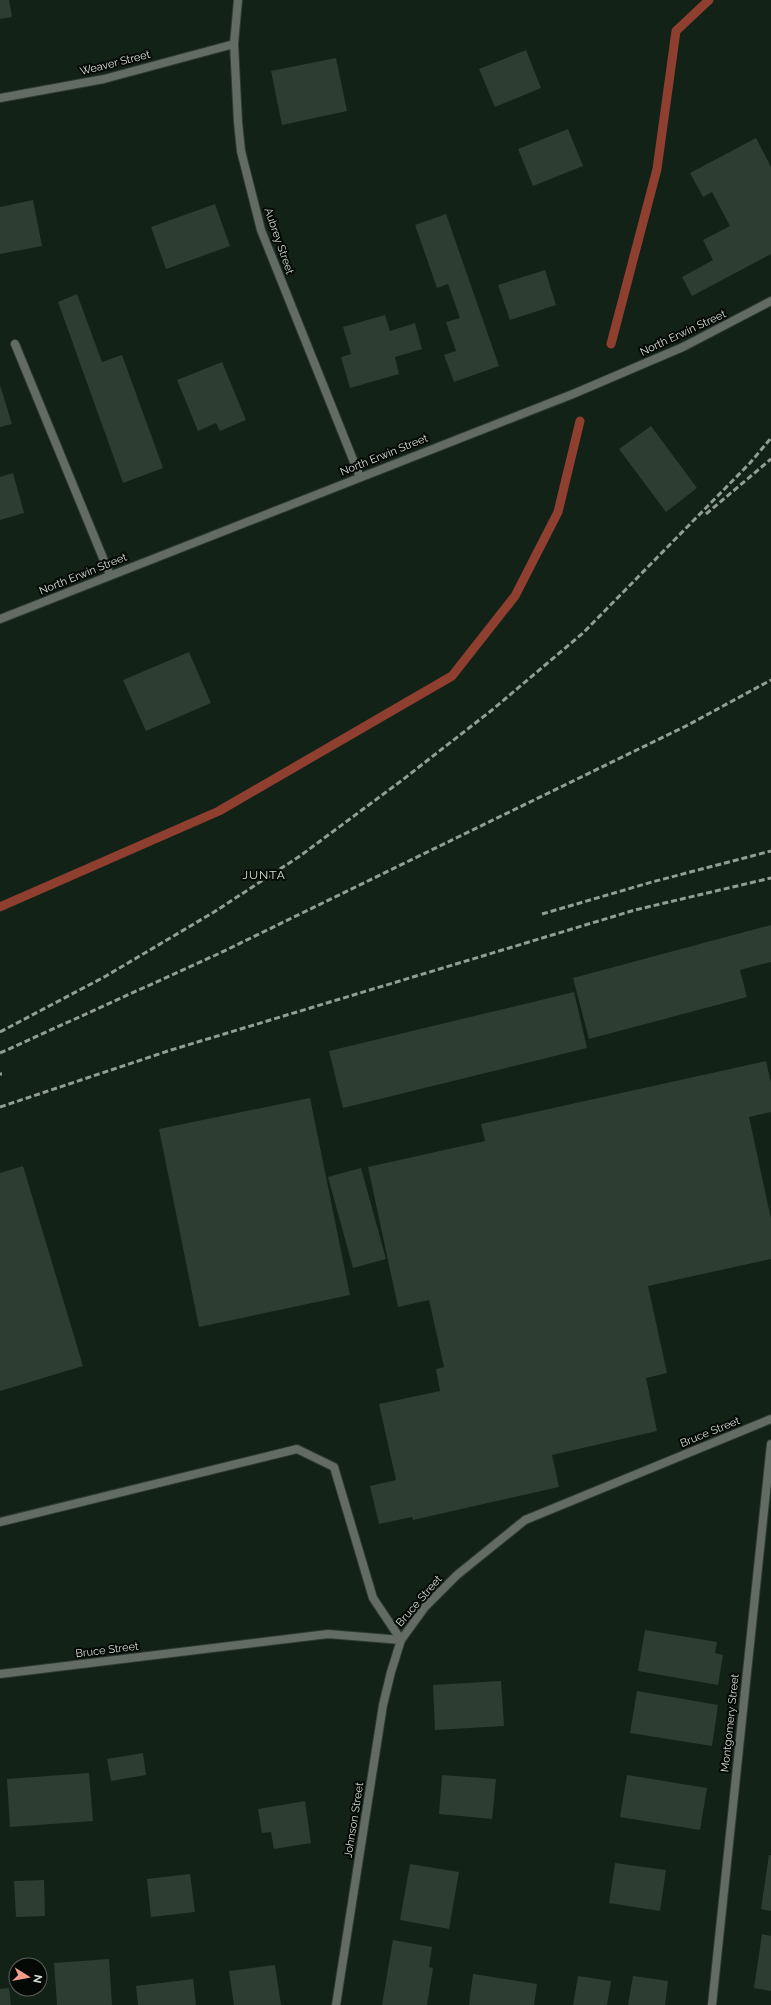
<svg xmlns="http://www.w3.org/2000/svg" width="771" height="2005" font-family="Raleway,sans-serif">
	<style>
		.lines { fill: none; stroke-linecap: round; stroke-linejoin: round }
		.stream { stroke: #8f3f2f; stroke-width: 9 }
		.building { fill: #2d3d32 }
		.service-casing { stroke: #2d3c32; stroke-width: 10 }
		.minor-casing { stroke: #2d3c32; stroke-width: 10 }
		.tertiary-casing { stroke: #2d3c32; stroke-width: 10 }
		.service { stroke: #636b65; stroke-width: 8 }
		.minor { stroke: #636b65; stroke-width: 8 }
		.tertiary { stroke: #636b65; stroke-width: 8 }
		.rail { stroke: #919d95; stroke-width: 3; stroke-dasharray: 6 3; stroke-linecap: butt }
		.labels { text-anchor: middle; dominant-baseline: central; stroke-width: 4; stroke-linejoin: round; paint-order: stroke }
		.street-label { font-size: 11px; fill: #d4ded7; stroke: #040906 }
		.neighbourhood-label { font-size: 12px; letter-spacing: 1px; fill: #cee2d3; stroke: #040906 }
	</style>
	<rect width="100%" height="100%" fill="#122217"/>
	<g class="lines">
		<path class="stream" d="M 611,344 L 657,169 L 676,31 L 709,0
			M 0,907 L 219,811 L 452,676 L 515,596 L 558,512 L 580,421"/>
	</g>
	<path class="building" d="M 0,0 L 9,0 L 12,17 L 0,19 Z
		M 526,50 L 541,88 L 495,107 L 479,69 Z
		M 336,58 L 347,111 L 282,125 L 271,71 Z
		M 568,129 L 583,166 L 533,186 L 518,149 Z
		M 756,138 L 771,167 L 771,254 L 692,296 L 682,277 L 713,260 L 703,240 L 730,226 L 712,192 L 703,197 L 690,173 Z
		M 33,200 L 42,246 L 0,254 L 0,207 Z
		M 215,204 L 230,246 L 166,269 L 151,227 Z
		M 446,214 L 499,366 L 454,382 L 444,355 L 456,351 L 446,322 L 460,318 L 448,284 L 437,288 L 415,225 Z
		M 545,270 L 556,305 L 510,320 L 498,285 Z
		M 77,294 L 102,362 L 122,355 L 163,468 L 123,483 L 58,302 Z
		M 385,315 L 390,331 L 415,323 L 422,349 L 395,357 L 399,374 L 350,388 L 341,357 L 351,354 L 343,327 Z
		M 222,362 L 246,420 L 220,431 L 216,423 L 198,431 L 177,380 Z
		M 0,385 L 12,424 L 0,427 Z
		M 651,426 L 697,488 L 666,512 L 619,449 Z
		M 13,473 L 24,513 L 0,520 L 0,477 Z
		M 189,652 L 211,703 L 146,731 L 123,680 Z
		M 771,925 L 771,962 L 740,970 L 747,997 L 589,1039 L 573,978 Z
		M 574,992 L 587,1048 L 343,1108 L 329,1051 Z
		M 766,1061 L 771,1083 L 771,1112 L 749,1117 L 771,1219 L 771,1259 L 648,1286 L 667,1373 L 646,1378 L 657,1431 L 552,1455 L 559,1487 L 413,1520 L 412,1517 L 379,1524 L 370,1486 L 396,1480 L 379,1404 L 440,1391 L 436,1369 L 444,1367 L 429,1300 L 398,1307 L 368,1167 L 485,1141 L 481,1124 Z
		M 310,1098 L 350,1295 L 199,1327 L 159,1129 Z
		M 23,1166 L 83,1366 L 0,1391 L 0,1173 Z
		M 361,1168 L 386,1259 L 353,1268 L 328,1177 Z
		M 645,1630 L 717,1642 L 715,1653 L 723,1655 L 718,1685 L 638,1671 Z
		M 501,1681 L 504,1726 L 435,1730 L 433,1685 Z
		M 637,1691 L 718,1705 L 712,1746 L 630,1733 Z
		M 143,1753 L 146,1775 L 111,1781 L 107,1759 Z
		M 89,1773 L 93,1821 L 10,1827 L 7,1779 Z
		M 442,1775 L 496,1779 L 492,1819 L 439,1814 Z
		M 627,1775 L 707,1788 L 700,1830 L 620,1817 Z
		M 305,1801 L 311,1843 L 274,1849 L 271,1832 L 262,1833 L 258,1809 Z
		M 769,1855 L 771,1855 L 771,1911 L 761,1909 Z
		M 615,1863 L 666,1870 L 660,1911 L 609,1903 Z
		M 410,1864 L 459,1872 L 449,1929 L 400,1920 Z
		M 190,1874 L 195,1912 L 151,1917 L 147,1879 Z
		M 44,1880 L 45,1916 L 16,1917 L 14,1881 Z
		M 762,1934 L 771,1936 L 771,1991 L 754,1988 Z
		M 393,1940 L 432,1947 L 429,1967 L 433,1968 L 427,2005 L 382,2005 Z
		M 109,1959 L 112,2005 L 57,2005 L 54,1963 Z
		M 275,1965 L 281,2005 L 234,2005 L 229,1971 Z
		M 473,1974 L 537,1984 L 534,2005 L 469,2005 Z
		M 578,1976 L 611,1981 L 607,2005 L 573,2005 Z
		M 633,1976 L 668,1981 L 665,2005 L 628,2005 Z
		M 193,1979 L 196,2005 L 138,2005 L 136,1986 Z
		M 9,1988 L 11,2005 L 0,2005 L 0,1989 Z"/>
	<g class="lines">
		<defs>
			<path id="service" d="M 15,344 L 110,575
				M 0,1522 L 297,1449 L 334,1467 L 373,1598 L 401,1640"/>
			<path id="minor" d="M 238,0 L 234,44 L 238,122 L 241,151 L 261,230 L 360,477
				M 0,98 L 104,79 L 234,44
				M 0,1674 L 328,1634 L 401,1640 L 425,1607 L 457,1575 L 525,1520 L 771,1419
				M 336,2005 L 383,1705 L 391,1672 L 401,1640
				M 712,2005 L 771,1444"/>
			<path id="tertiary" d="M 0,619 L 573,394 L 683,347 L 771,301"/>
		</defs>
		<use href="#service" class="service-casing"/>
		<use href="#minor" class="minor-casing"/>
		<use href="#tertiary" class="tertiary-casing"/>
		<use href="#service" class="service"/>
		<use href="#minor" class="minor"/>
		<use href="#tertiary" class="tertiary"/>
		<path class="rail" d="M 706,514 L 771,459
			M 542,914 L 652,882 L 771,851
			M 0,1032 L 106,976 L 214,912 L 300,856 L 401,781 L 492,710 L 583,633 L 750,463 L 771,438
			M 0,1053 L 218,954 L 688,725 L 771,680
			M 0,1074 L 2,1074
			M 0,1107 L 171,1050 L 635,910 L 771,878"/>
	</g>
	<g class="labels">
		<g class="street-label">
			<text transform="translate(115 63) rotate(-14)">Weaver Street</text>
			<text transform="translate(279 241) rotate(71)">Aubrey Street</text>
			<text transform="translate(683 333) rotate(-25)">North Erwin Street</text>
			<text transform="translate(384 455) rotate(-22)">North Erwin Street</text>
			<text transform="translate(83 574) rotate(-22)">North Erwin Street</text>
			<text transform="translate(710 1432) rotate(-22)">Bruce Street</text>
			<text transform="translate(419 1601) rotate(-49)">Bruce Street</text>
			<text transform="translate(107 1650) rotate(-7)">Bruce Street</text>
			<text transform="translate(730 1723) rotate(-84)">Montgomery Street</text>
			<text transform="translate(354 1820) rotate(-81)">Johnson Street</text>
		</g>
		<g class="neighbourhood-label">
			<text x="264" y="875">JUNTA</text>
		</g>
	</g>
	<g transform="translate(28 1977) rotate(101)"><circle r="19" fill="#040906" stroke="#575e5a"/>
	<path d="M0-3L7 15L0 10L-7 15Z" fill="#f49d8b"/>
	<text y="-6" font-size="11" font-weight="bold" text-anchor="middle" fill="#d4ded7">N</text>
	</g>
</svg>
